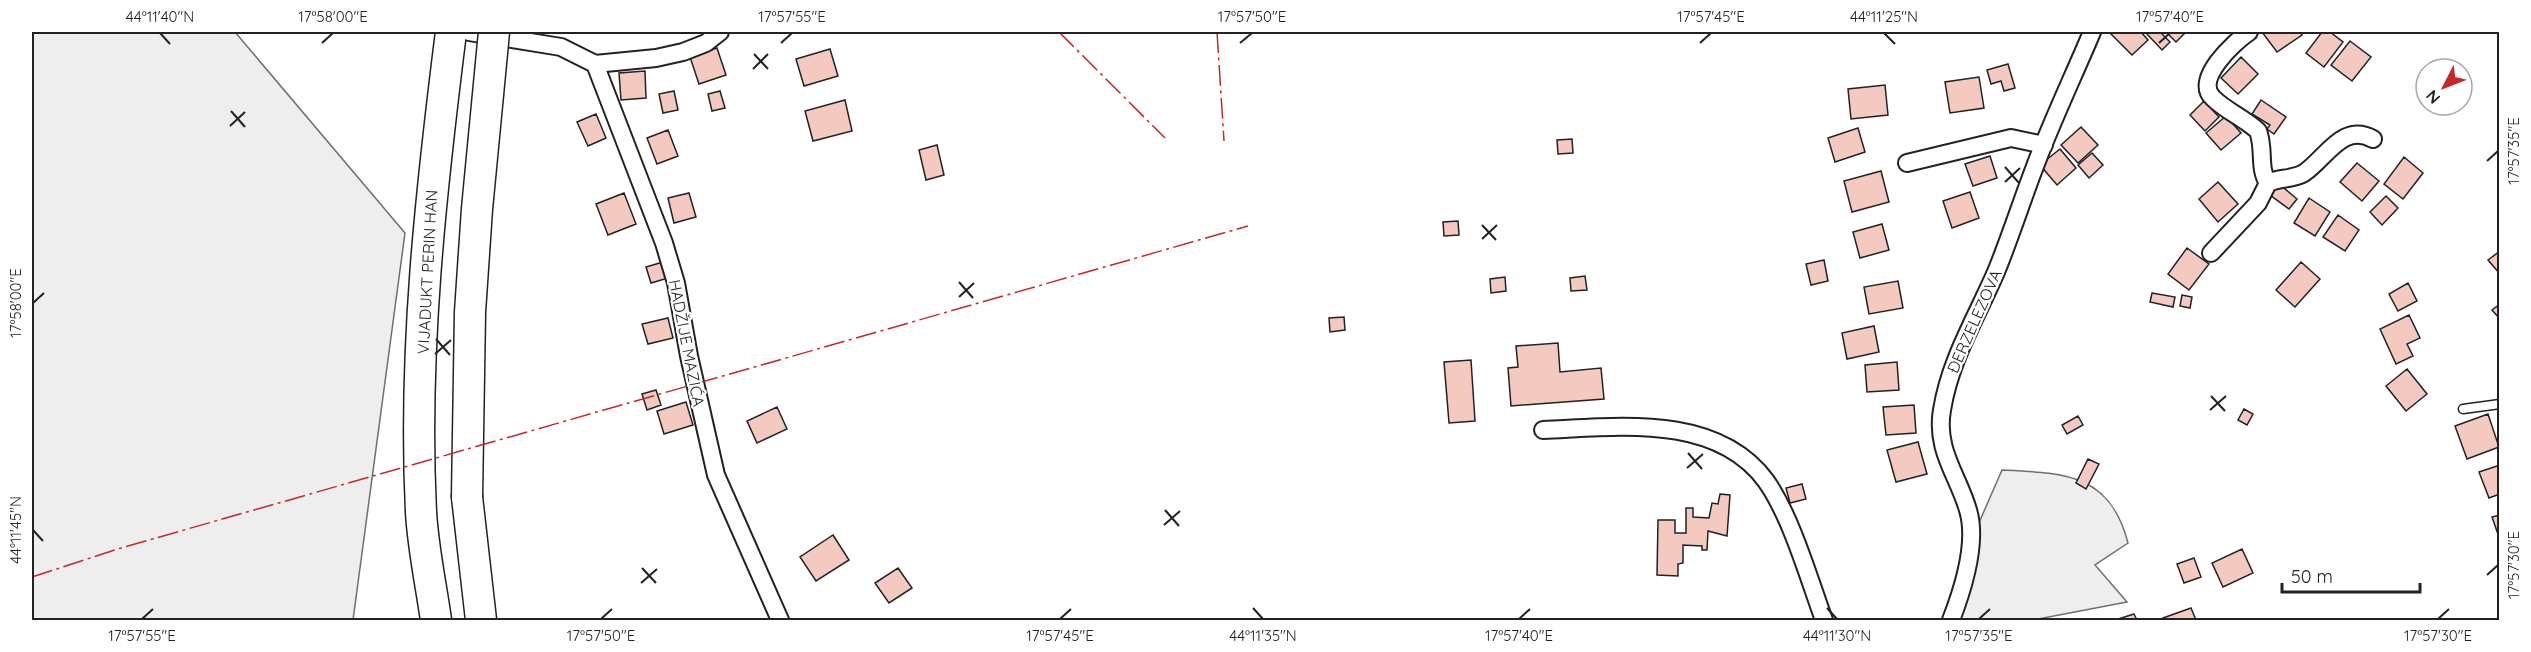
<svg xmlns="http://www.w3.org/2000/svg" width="2531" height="652" font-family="Quicksand,sans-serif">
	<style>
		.green { fill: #eee; stroke: #6f6f6f; stroke-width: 1.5 }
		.building { fill: #f3c9c0; stroke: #222; stroke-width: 1.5 }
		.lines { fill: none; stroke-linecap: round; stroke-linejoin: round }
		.lane-casing { stroke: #222; stroke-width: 11 }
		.street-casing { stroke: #222; stroke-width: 20 }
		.highway-casing { stroke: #222; stroke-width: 33 }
		.lane { stroke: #fff; stroke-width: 8 }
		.street { stroke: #fff; stroke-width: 16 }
		.highway { stroke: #fff; stroke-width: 30 }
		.highway-bridge-casing { stroke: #222; stroke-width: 33; stroke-linecap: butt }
		.highway-bridge { stroke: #fff; stroke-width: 30 }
		.power { stroke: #c62828; stroke-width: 1.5; stroke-dasharray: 21 4.5 3 4.5; stroke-linecap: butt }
		.ticks { fill: none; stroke: #222; stroke-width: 2 }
		.labels { text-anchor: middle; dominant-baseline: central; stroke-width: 4.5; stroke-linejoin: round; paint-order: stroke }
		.street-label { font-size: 16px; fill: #222; stroke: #fff }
		.neatline { fill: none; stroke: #222; stroke-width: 2 }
		.ticks-label { font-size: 15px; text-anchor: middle; fill: #222 }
	</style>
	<rect width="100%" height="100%" fill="#fff"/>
	<path class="green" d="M 32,32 L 235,32 L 405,233 L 353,620 L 32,620 Z
		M 2002,470 C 2064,473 2110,473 2128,543 L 2095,565 L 2127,602 L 2033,620 L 1957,620 L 1978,525 Z"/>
	<path class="building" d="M 2109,32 L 2141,32 L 2148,40 L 2132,55 Z
		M 2148,32 L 2160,32 L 2170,42 L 2162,50 L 2146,33 Z
		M 2166,32 L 2186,32 L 2176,42 Z
		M 2262,32 L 2300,32 L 2302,35 L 2277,52 Z
		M 2322,32 L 2330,32 L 2343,42 L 2324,67 L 2306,53 Z
		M 2350,41 L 2371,57 L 2352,81 L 2331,65 Z
		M 717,48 L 726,75 L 699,84 L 690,57 Z
		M 830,49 L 838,76 L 804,86 L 796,59 Z
		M 2241,57 L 2258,74 L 2238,94 L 2221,78 Z
		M 2008,64 L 2015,88 L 2004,91 L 2001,81 L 1991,84 L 1987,70 Z
		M 645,71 L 646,98 L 621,100 L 619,73 Z
		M 1979,77 L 1984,108 L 1950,113 L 1945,82 Z
		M 1885,85 L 1888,115 L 1851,119 L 1848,89 Z
		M 674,91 L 678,110 L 663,113 L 659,94 Z
		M 720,91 L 725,108 L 712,111 L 708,94 Z
		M 845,100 L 852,131 L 813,141 L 805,111 Z
		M 2261,100 L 2286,117 L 2274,134 L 2267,129 L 2270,125 L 2252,114 Z
		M 2204,101 L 2219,117 L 2205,131 L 2190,115 Z
		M 596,114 L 606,138 L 588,146 L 577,122 Z
		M 2226,116 L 2241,133 L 2221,150 L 2206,133 Z
		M 2081,127 L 2098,145 L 2078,163 L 2061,145 Z
		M 1858,128 L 1865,152 L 1835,162 L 1828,138 Z
		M 668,130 L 678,156 L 657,164 L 647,138 Z
		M 1572,139 L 1573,153 L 1558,154 L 1557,140 Z
		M 937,145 L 944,175 L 926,180 L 919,150 Z
		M 2060,149 L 2076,168 L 2057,185 L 2040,165 Z
		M 2092,153 L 2103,165 L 2089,178 L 2078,165 Z
		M 1990,156 L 1997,178 L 1973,186 L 1965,164 Z
		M 2404,157 L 2423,173 L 2403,199 L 2384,184 Z
		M 2357,163 L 2379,181 L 2362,201 L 2340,182 Z
		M 1881,171 L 1889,202 L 1852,212 L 1844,181 Z
		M 2218,182 L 2238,204 L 2218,222 L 2199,199 Z
		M 2279,184 L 2297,199 L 2289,209 L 2270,195 Z
		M 1970,192 L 1979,218 L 1952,228 L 1943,201 Z
		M 624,193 L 636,224 L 608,235 L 596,204 Z
		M 689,193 L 696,217 L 674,223 L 668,198 Z
		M 2386,196 L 2398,208 L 2382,225 L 2370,212 Z
		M 2309,198 L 2330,212 L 2315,236 L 2294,223 Z
		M 2338,215 L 2359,230 L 2345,251 L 2323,237 Z
		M 1458,221 L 1459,235 L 1444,236 L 1443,222 Z
		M 1882,224 L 1889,250 L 1860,258 L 1853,232 Z
		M 2187,248 L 2209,264 L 2189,290 L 2168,274 Z
		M 2500,251 L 2500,274 L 2488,260 Z
		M 1824,260 L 1828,281 L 1811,285 L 1806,264 Z
		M 663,262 L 668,278 L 651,283 L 646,267 Z
		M 2301,262 L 2320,279 L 2295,307 L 2276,290 Z
		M 1585,276 L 1587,290 L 1571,291 L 1570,278 Z
		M 1505,277 L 1506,291 L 1491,293 L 1490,279 Z
		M 1898,281 L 1903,308 L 1869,314 L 1864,287 Z
		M 2408,283 L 2417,301 L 2398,311 L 2389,294 Z
		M 2152,293 L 2175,297 L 2173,307 L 2150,302 Z
		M 2182,295 L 2192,297 L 2190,308 L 2180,306 Z
		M 2500,304 L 2500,319 L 2492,310 Z
		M 2409,315 L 2420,338 L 2407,344 L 2413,356 L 2396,364 L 2380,329 Z
		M 1344,317 L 1345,330 L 1330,332 L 1329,318 Z
		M 668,318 L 673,338 L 648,344 L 642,324 Z
		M 1874,326 L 1879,352 L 1847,359 L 1842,333 Z
		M 1558,343 L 1560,372 L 1601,368 L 1604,399 L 1511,406 L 1508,368 L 1518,367 L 1516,346 Z
		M 1471,360 L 1475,421 L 1449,423 L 1444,362 Z
		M 1897,362 L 1899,390 L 1867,392 L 1865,365 Z
		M 2407,369 L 2427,394 L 2406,411 L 2386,386 Z
		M 656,390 L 661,405 L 647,410 L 642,394 Z
		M 686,402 L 693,425 L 664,434 L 657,411 Z
		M 1914,405 L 1916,433 L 1886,435 L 1883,407 Z
		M 777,407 L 787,429 L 757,443 L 747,421 Z
		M 2244,409 L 2253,414 L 2247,425 L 2238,420 Z
		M 2488,414 L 2499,447 L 2467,459 L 2455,426 Z
		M 2078,416 L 2083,425 L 2067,434 L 2062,425 Z
		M 1918,442 L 1927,474 L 1896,482 L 1887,450 Z
		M 2088,459 L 2099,464 L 2086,489 L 2076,483 Z
		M 2500,465 L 2500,494 L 2489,498 L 2479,472 Z
		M 1802,484 L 1806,499 L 1790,503 L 1786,488 Z
		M 1720,494 L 1730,495 L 1727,536 L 1708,531 L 1707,550 L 1702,550 L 1702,546 L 1683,545 L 1683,563 L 1678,564 L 1678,576 L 1657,575 L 1658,520 L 1675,520 L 1675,533 L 1686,533 L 1686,508 L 1693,508 L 1693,517 L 1709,518 L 1712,503 L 1718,504 Z
		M 2500,515 L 2500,540 L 2492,517 Z
		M 833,535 L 849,560 L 816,581 L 800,557 Z
		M 2242,549 L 2253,573 L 2223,587 L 2212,563 Z
		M 2194,558 L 2201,577 L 2184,583 L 2177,564 Z
		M 898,568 L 912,588 L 889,603 L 875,583 Z
		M 2191,608 L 2196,620 L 2164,620 L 2163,618 Z
		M 2134,614 L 2137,620 L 2115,620 Z"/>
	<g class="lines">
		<defs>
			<path id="lane" d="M 2463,409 L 2500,404"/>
			<path id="street" d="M 469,32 L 561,47 L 595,64 L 656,58 L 683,52 L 706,43 L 720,32
				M 2249,32 C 2234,42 2193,80 2213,98 C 2226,111 2244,118 2258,131 C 2265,149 2258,168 2268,183
				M 595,64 L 664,243 L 676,283 L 689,356 L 716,475 L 780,620
				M 1907,163 L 2011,138 L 2044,145
				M 2211,253 L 2258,203 L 2268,183 C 2280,177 2292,180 2304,173 C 2326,158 2343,122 2373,139
				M 1543,430 C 1617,427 1716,413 1766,481 C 1791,516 1809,579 1824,620
				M 1951,620 C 1963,589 1978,543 1968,510 C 1958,475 1935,450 1942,410 C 1950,360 1976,318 1996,272 C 2010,238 2021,203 2034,169 C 2051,123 2073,77 2092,32"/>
			<path id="highway" d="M 467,497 L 481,620
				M 436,620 C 431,585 423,548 421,512 C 413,351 431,191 451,32"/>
		</defs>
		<use href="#lane" class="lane-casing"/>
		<use href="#street" class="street-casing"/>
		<use href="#highway" class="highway-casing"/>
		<use href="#lane" class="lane"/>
		<use href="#street" class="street"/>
		<use href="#highway" class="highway"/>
		<defs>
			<path id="highway-bridge" d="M 467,497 L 470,312 L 477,209 L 494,32"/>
		</defs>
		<use href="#highway-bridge" class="highway-bridge-casing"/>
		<use href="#highway-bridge" class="highway-bridge"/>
		<path class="power" d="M 1059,32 L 1165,138
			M 1217,32 L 1224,141
			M 32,577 L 121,548 L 1248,226"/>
	</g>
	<path class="ticks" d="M 160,33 L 170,44M 1884,33 L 1895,44M 322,43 L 333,33M 781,43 L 792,33M 1240,43 L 1252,33M 1700,43 L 1711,33M 2159,43 L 2170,33M 754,54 L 768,69M 753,69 L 768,54M 231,111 L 245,127M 230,126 L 245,112M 2487,161 L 2498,151M 2005,167 L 2019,183M 2005,182 L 2020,168M 1482,225 L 1496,240M 1482,239 L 1497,225M 959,282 L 973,298M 959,297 L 974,283M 33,303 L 44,293M 436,339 L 450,355M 435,354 L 451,340M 2211,396 L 2225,411M 2210,410 L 2226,396M 1688,453 L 1702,469M 1687,468 L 1703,454M 1165,510 L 1179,526M 1164,525 L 1180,511M 33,530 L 43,541M 642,568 L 656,583M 2487,575 L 2498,565M 641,583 L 657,569M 1253,608 L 1263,619M 1827,608 L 1837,619M 142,619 L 153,609M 601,619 L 612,609M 1060,619 L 1071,609M 1519,619 L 1530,609M 1979,619 L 1990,609M 2438,619 L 2449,609"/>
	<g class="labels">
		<g class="street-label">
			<text transform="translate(427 272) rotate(-87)">VIJADUKT PERIN HAN</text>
			<text transform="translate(1974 321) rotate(-66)">ĐERZELEZOVA</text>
			<text transform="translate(687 343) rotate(79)">HADŽIJE MAZIĆA</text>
		</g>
	</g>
	<rect width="2531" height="652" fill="none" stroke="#ffffff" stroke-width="66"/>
	<g transform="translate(2444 87) rotate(228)"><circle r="28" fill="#ffffff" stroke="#a7a7a7" stroke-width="1.5"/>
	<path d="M0-4.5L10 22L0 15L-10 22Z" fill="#c62828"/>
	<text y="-9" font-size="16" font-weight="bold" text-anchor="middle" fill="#222222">N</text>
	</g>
	<path d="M2282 583v9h138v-9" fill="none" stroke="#222222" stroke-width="3"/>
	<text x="2291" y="583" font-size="18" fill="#222222" stroke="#ffffff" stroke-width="4.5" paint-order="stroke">50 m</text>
	<rect x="33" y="33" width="2465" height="586" class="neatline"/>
	<g class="ticks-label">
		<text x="160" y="22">44°11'40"N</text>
		<text x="333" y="22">17°58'00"E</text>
		<text x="792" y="22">17°57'55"E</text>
		<text x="1252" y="22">17°57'50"E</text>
		<text x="1711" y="22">17°57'45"E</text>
		<text x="1884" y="22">44°11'25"N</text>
		<text x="2170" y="22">17°57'40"E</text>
		<text transform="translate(2514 151) rotate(-90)" y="5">17°57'35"E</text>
		<text transform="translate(16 303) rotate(-90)" y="5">17°58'00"E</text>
		<text transform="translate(16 530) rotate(-90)" y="5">44°11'45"N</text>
		<text transform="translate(2514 565) rotate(-90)" y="5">17°57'30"E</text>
		<text x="142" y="641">17°57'55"E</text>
		<text x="601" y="641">17°57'50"E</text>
		<text x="1060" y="641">17°57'45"E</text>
		<text x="1263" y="641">44°11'35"N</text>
		<text x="1519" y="641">17°57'40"E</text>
		<text x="1837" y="641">44°11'30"N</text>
		<text x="1979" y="641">17°57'35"E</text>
		<text x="2438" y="641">17°57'30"E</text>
	</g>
</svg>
